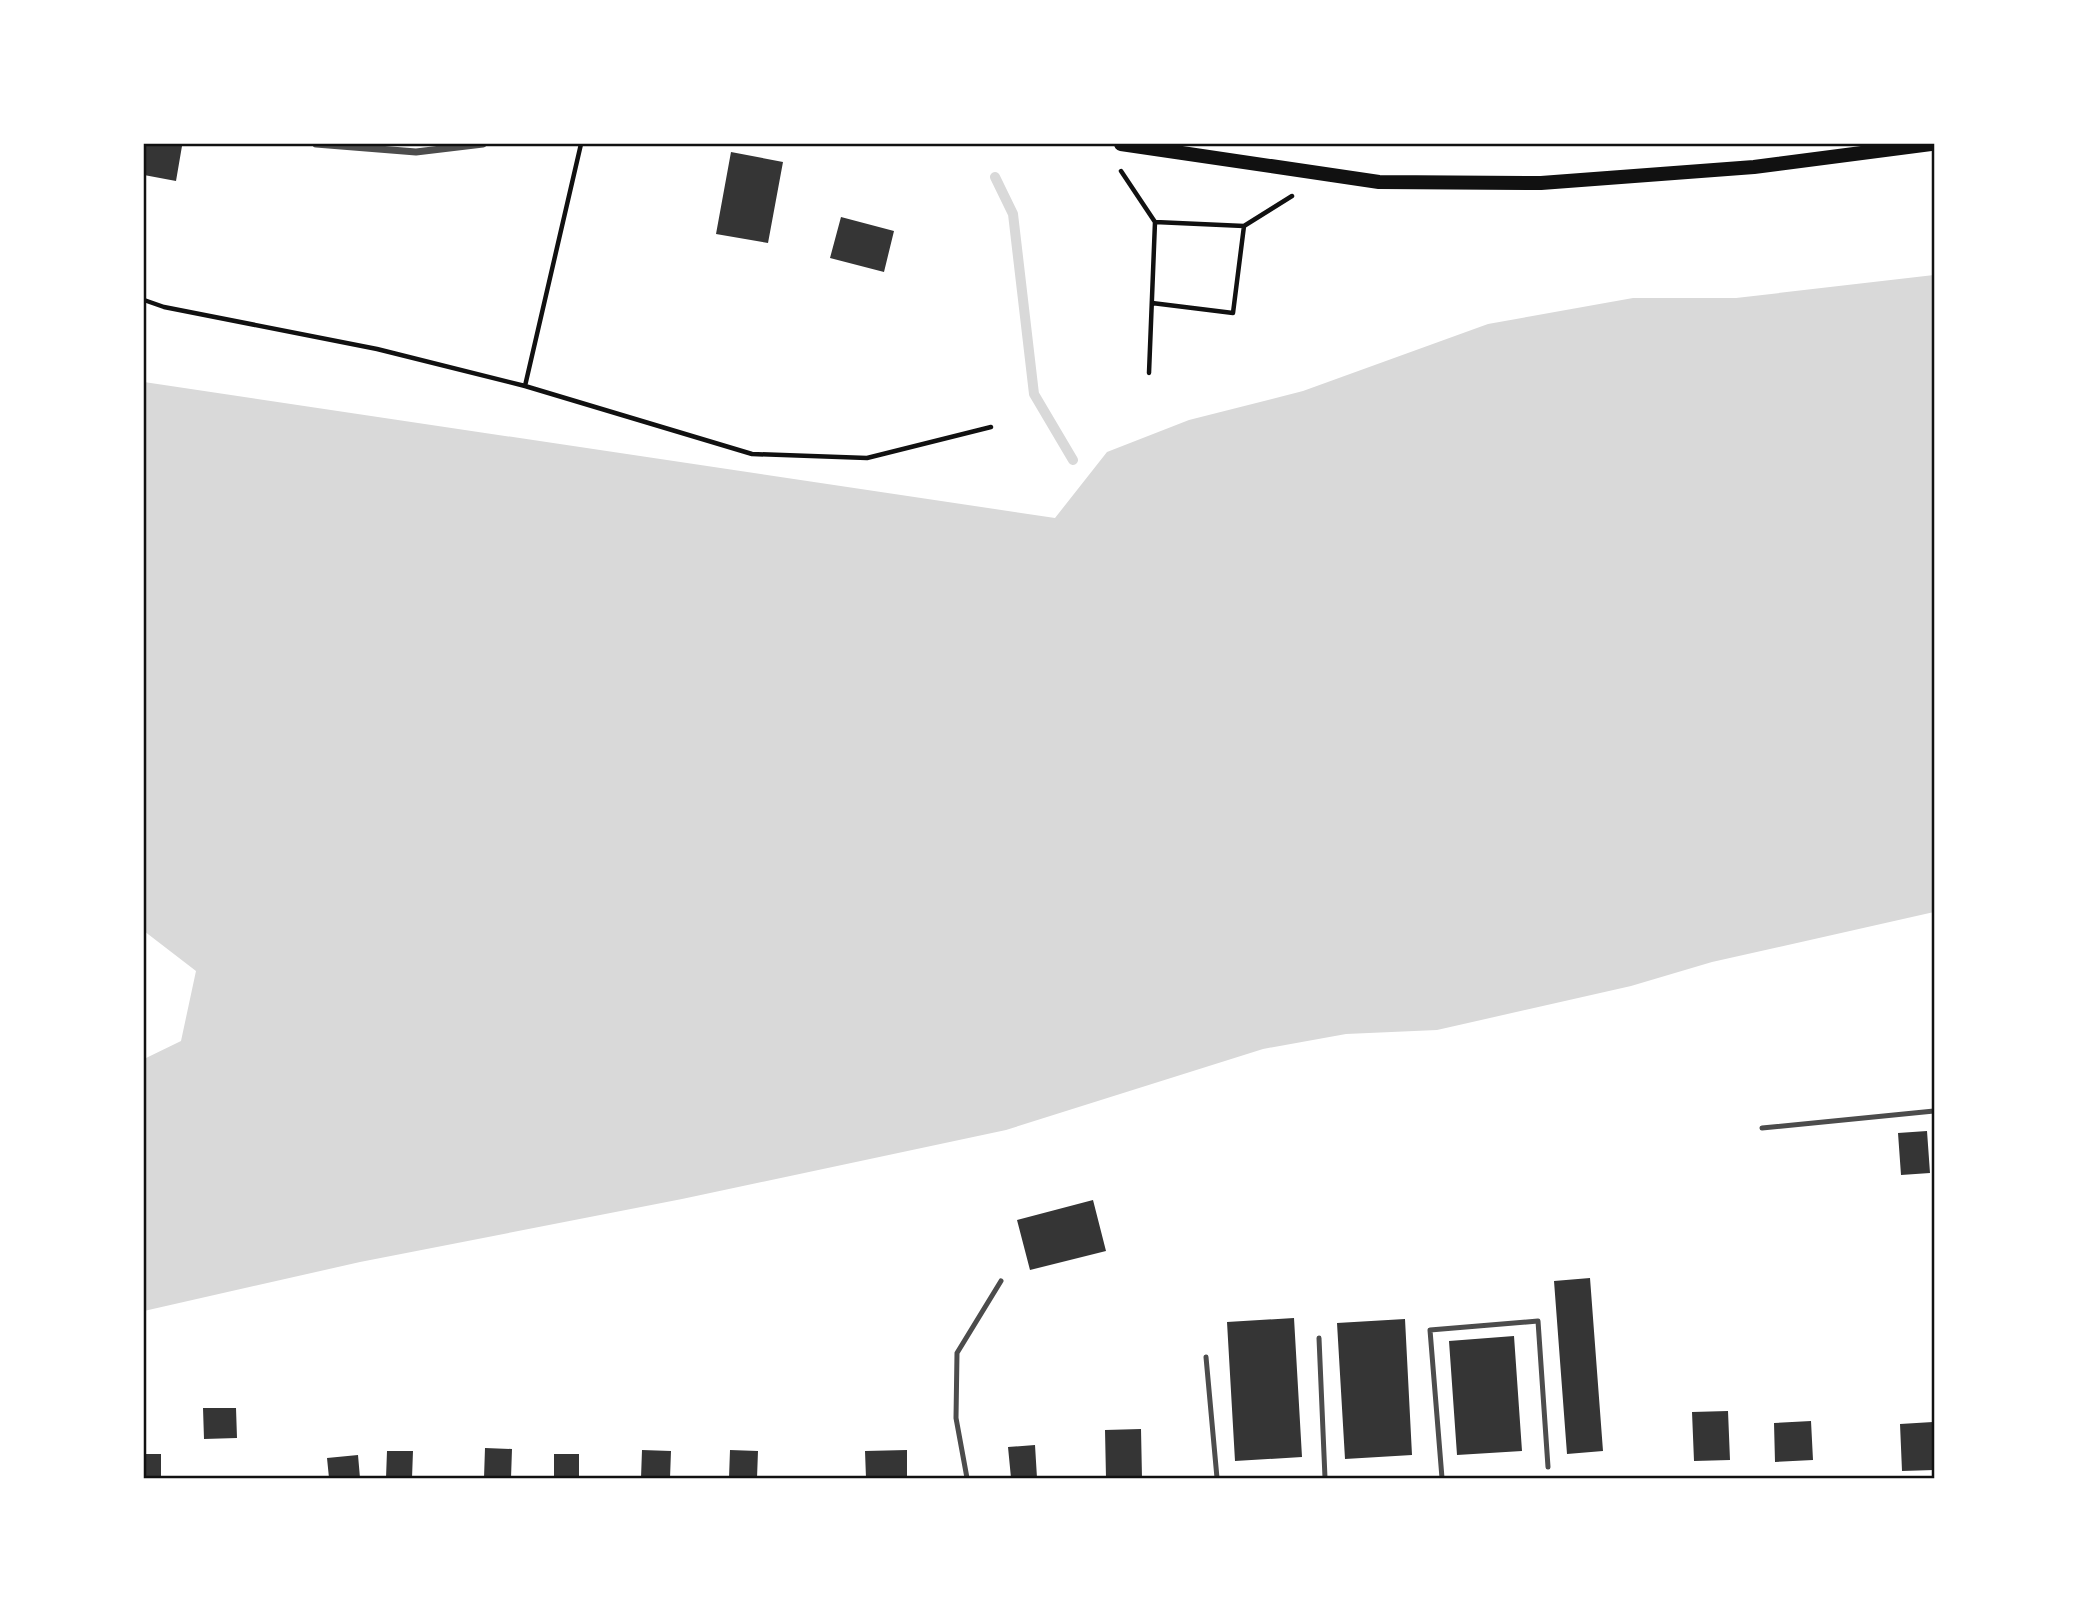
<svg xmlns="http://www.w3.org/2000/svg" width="2078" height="1622" font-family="Ubuntu,sans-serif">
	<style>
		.water { fill: #d9d9d9 }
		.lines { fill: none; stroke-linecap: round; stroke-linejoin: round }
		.stream { stroke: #d9d9d9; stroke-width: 10 }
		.building { fill: #353535 }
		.path { stroke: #111; stroke-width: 4.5 }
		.service { stroke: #4c4c4c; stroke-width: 5 }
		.minor { stroke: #4c4c4c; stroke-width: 7 }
		.secondary { stroke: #111; stroke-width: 14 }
		.neatline { fill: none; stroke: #111; stroke-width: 2.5 }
	</style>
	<rect width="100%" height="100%" fill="#fff"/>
	<path class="water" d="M 1934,275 L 1934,912 L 1712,962 L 1631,986 L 1437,1030 L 1346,1034 L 1263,1049 L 1006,1130 L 682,1199 L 360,1262 L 144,1311 L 144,1059 L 181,1041 L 196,971 L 144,931 L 144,382 L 1055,518 L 1107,452 L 1189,420 L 1303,391 L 1488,324 L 1633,298 L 1736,298 Z"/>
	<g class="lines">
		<path class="stream" d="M 995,177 L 1013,214 L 1034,394 L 1073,460"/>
	</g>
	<path class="building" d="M 144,144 L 182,146 L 176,181 L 144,175 Z
		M 731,152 L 783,162 L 768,243 L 716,234 Z
		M 841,217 L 894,231 L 884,272 L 830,258 Z
		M 1927,1131 L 1930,1173 L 1901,1175 L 1898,1133 Z
		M 1093,1200 L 1106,1251 L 1030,1270 L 1017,1220 Z
		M 1590,1278 L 1603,1451 L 1567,1454 L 1554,1281 Z
		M 1294,1318 L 1302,1457 L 1235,1461 L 1227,1322 Z
		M 1405,1319 L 1412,1455 L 1345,1459 L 1337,1323 Z
		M 1514,1336 L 1522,1451 L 1457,1455 L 1449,1341 Z
		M 203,1408 L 236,1408 L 237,1438 L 204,1439 Z
		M 1728,1411 L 1730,1460 L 1694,1461 L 1692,1412 Z
		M 1811,1421 L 1813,1460 L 1775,1462 L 1774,1423 Z
		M 1933,1422 L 1934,1470 L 1902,1471 L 1900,1424 Z
		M 1141,1429 L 1142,1478 L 1106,1478 L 1105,1430 Z
		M 1035,1445 L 1037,1478 L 1011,1478 L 1008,1447 Z
		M 485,1448 L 512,1449 L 511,1478 L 484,1478 Z
		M 642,1450 L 671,1451 L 670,1478 L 641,1478 Z
		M 730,1450 L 758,1451 L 757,1478 L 729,1478 Z
		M 907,1450 L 907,1478 L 866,1478 L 865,1451 Z
		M 387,1451 L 413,1451 L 412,1478 L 386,1478 Z
		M 144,1454 L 161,1454 L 161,1478 L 144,1478 Z
		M 554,1454 L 579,1454 L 579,1478 L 554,1478 Z
		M 358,1455 L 360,1478 L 329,1478 L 327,1458 Z"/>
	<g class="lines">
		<path class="path" d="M 1121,171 L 1155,222 L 1244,226 L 1292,196
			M 144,300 L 164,307 L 377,349 L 525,386 L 752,454 L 867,458 L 991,427
			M 1152,303 L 1233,313 L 1244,226
			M 1149,373 L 1155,222
			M 525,386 L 581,144"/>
		<path class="service" d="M 1762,1128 L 1934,1111
			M 1319,1338 L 1325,1478
			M 1206,1357 L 1217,1478
			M 967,1478 L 956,1418 L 957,1353 L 1001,1281
			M 1442,1478 L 1430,1330 L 1538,1321 L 1548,1467"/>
		<path class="minor" d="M 316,144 L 416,152 L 483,144"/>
		<path class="secondary" d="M 1121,144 L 1379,182 L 1541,183 L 1754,167 L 1931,144"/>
	</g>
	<rect width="2078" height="1622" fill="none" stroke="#ffffff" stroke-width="290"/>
	<rect x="145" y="145" width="1788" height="1332" class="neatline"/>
</svg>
